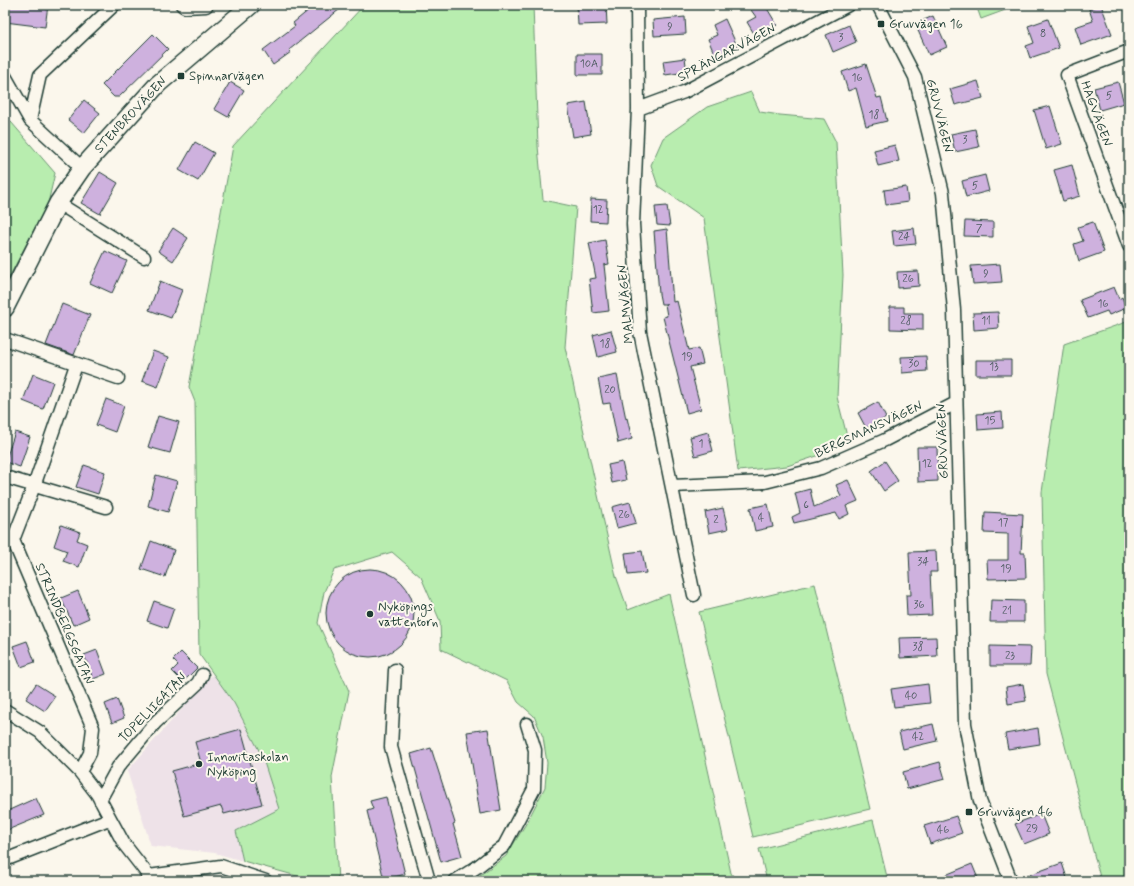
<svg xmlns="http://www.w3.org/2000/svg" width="1134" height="886" font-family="Mynerve,sans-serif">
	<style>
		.built { fill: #eee2e8 }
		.green { fill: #b8edaf; stroke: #6c9572 }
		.building { fill: #ceb1de; stroke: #1f3d34 }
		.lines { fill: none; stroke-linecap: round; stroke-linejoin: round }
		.street-casing { stroke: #1f3d34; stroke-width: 15 }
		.secondary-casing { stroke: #1f3d34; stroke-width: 20 }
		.street { stroke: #fbf7ec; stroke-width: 12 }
		.secondary { stroke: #fbf7ec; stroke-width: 17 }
		.poi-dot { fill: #1f3d34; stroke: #fbf7ec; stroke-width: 1.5 }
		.labels { text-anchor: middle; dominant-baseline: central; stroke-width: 4; stroke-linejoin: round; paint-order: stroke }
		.number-label { font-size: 11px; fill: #4b5a5e }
		.poi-label { font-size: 13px; fill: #1f3d34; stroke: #fbf7ec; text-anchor: start }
		.street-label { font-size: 13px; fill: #1f3d34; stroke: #fbf7ec }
	</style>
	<rect width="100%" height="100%" fill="#fbf7ec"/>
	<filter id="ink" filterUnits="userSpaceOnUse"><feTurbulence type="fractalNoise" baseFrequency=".025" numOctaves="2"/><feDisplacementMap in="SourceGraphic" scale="8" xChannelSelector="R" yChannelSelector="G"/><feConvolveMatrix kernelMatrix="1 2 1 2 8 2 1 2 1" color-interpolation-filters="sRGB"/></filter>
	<g filter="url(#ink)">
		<path class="built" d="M 213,674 L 234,703 L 262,756 L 279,809 L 236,831 L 243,861 L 215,853 L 151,846 L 127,771 Z"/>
		<path class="green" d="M 364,5 L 533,5 L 538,146 L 543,200 L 576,207 L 565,347 L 616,576 L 628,610 L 669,594 L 731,873 L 736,881 L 472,881 L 506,856 L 527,822 L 545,787 L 547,763 L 543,737 L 534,716 L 518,702 L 507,681 L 441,649 L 440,621 L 421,577 L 392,552 L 334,570 L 324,592 L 318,623 L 349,691 L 332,777 L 338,881 L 315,881 L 243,861 L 236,831 L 279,809 L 262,756 L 234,703 L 199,654 L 195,402 L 189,387 L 233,146 Z
			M 976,5 L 1019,5 L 981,19 Z
			M 751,92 L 760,112 L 780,115 L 824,119 L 836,142 L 843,275 L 837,397 L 848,440 L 826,453 L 787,466 L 738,471 L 704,218 L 658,186 L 651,165 L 663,138 L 707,107 Z
			M 5,115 L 55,173 L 48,203 L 5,285 Z
			M 1129,321 L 1129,881 L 1101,881 L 1046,674 L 1042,492 L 1064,344 Z
			M 815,584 L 870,809 L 753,837 L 699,612 Z
			M 873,820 L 888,881 L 767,881 L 759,849 Z"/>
		<path class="building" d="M 5,5 L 48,5 L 45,27 L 5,22 Z
			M 315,5 L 345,5 L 289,50 L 291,52 L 273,65 L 263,50 L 295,26 L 293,23 Z
			M 577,5 L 606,5 L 607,24 L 578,25 Z
			M 759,5 L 765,5 L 777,25 L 756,37 L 747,22 L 756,17 L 751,10 Z
			M 1099,5 L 1101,5 L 1112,34 L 1081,45 L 1075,27 L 1093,21 L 1089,9 Z
			M 933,16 L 947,47 L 929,55 L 915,24 Z
			M 685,17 L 686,34 L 654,36 L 653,20 Z
			M 725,19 L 738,48 L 716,58 L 708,39 L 717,35 L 713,25 Z
			M 1048,19 L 1059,48 L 1030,58 L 1026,46 L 1034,43 L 1028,26 Z
			M 849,25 L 856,42 L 833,52 L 826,35 Z
			M 153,34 L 168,49 L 119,97 L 114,97 L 102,85 Z
			M 577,54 L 602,54 L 602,75 L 577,75 Z
			M 685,58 L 687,72 L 665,75 L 663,61 Z
			M 866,64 L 877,98 L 881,97 L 887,121 L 866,126 L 856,88 L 848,91 L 842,72 Z
			M 978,81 L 983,98 L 955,105 L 950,89 Z
			M 230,82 L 244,90 L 228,117 L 214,109 Z
			M 1118,82 L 1124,103 L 1100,110 L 1094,88 Z
			M 84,100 L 100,113 L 84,133 L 68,120 Z
			M 586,102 L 591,134 L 573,137 L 568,105 Z
			M 1050,106 L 1062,144 L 1046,149 L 1034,110 Z
			M 975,129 L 979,147 L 955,152 L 951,134 Z
			M 195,142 L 214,153 L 198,181 L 179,170 Z
			M 895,145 L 899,161 L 878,166 L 874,150 Z
			M 1072,165 L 1080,196 L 1063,201 L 1054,170 Z
			M 100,172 L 118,183 L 100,214 L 81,203 Z
			M 985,175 L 989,191 L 966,197 L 962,181 Z
			M 906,187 L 908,202 L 886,205 L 884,190 Z
			M 591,199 L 607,200 L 606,222 L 590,221 Z
			M 667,206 L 670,226 L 657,225 L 655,207 Z
			M 965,221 L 993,222 L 993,237 L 964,236 Z
			M 1093,222 L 1104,252 L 1079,261 L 1074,244 L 1083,241 L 1078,227 Z
			M 173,228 L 188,238 L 173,261 L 158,251 Z
			M 914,228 L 916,244 L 894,246 L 892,231 Z
			M 667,229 L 673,302 L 677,301 L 689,350 L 699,348 L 703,364 L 690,367 L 701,409 L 687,413 L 663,317 L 667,316 L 665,304 L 667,304 L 661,304 L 659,294 L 654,231 Z
			M 605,240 L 609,264 L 604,265 L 609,311 L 593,313 L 589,279 L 596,278 L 589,243 Z
			M 105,251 L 127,261 L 112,293 L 90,283 Z
			M 1000,264 L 1002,282 L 973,284 L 971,266 Z
			M 918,271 L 919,286 L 898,288 L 897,272 Z
			M 160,281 L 182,290 L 171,318 L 149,310 Z
			M 1114,287 L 1119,299 L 1122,297 L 1126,308 L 1109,315 L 1107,311 L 1088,318 L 1080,300 Z
			M 62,304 L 90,315 L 74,355 L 46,345 Z
			M 890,307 L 904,307 L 904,313 L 923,313 L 923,330 L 890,329 Z
			M 998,312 L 999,328 L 974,330 L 973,313 Z
			M 611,330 L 617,352 L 598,357 L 593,335 Z
			M 153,351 L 169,357 L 158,387 L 142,381 Z
			M 926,356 L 927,371 L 902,373 L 901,357 Z
			M 976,360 L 1011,360 L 1011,375 L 976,375 Z
			M 33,374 L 53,382 L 43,409 L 23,401 Z
			M 617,375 L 626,419 L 627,418 L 632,439 L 618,443 L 610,403 L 603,404 L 598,379 Z
			M 106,399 L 124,406 L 115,432 L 96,425 Z
			M 878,402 L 886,418 L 866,428 L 858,413 Z
			M 1002,412 L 1003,428 L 978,430 L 977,414 Z
			M 158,416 L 179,422 L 170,453 L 148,447 Z
			M 15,432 L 30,437 L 20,467 L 5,462 Z
			M 708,432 L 713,451 L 695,456 L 690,437 Z
			M 917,447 L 937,447 L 938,481 L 918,482 Z
			M 885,461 L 898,481 L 884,491 L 871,471 Z
			M 622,462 L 626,480 L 612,483 L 608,465 Z
			M 84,465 L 105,472 L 98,494 L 76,487 Z
			M 156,475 L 177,481 L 168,512 L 148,506 Z
			M 848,480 L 858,501 L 846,506 L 849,514 L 839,519 L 836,513 L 794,523 L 792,517 L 800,513 L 795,493 L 810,489 L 814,507 L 841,496 L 836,485 Z
			M 630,502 L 636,523 L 617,528 L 612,507 Z
			M 768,504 L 773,527 L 755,531 L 750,508 Z
			M 723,508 L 728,529 L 709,533 L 705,512 Z
			M 985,512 L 1023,514 L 1021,553 L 1025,553 L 1026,578 L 988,579 L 987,560 L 1008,560 L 1008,534 L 984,533 Z
			M 61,525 L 80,532 L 77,540 L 87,544 L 79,567 L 63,561 L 67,551 L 54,546 Z
			M 151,541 L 174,550 L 165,577 L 141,569 Z
			M 642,551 L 646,573 L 628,575 L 625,553 Z
			M 936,551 L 937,572 L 930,572 L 932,615 L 907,616 L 906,595 L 911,595 L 909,552 Z
			M326 613a44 44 0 1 1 88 0a44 44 0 1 1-88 0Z
			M 78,591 L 89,618 L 73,625 L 61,598 Z
			M 991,600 L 1024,601 L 1024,622 L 990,622 Z
			M 154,601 L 174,608 L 167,628 L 147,621 Z
			M 936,637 L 937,656 L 900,658 L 899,638 Z
			M 27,641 L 35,662 L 21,667 L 13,646 Z
			M 990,646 L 1031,647 L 1030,666 L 990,666 Z
			M 97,650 L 106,674 L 93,679 L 84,655 Z
			M 181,652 L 197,668 L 183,682 L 172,671 L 178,665 L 173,660 Z
			M 36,684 L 55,696 L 45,711 L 26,699 Z
			M 928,684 L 930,703 L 894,707 L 891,689 Z
			M 1023,684 L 1026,701 L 1008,704 L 1006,687 Z
			M 117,699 L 124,718 L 112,723 L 105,704 Z
			M 933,724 L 937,741 L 903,749 L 899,732 Z
			M 1038,728 L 1040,744 L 1008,749 L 1005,734 Z
			M 241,729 L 262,804 L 224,814 L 221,806 L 184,816 L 172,771 L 201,763 L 195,742 Z
			M 488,729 L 501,810 L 480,814 L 467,732 Z
			M 431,748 L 455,823 L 453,824 L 462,856 L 441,862 L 411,754 Z
			M 940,762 L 945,779 L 907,789 L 903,772 Z
			M 386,797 L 405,874 L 384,880 L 367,811 L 373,809 L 370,801 Z
			M 36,798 L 44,815 L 5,831 L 5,812 Z
			M 1041,814 L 1049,834 L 1024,844 L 1015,824 Z
			M 956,816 L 962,833 L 930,844 L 924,826 Z
			M 1062,863 L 1067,878 L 1058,881 L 1018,881 L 1018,879 Z
			M 972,864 L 979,881 L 931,881 Z"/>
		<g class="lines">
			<defs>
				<path id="street" d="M 182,5 L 185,7 L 206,6 L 207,5
					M 637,5 L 638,109 L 633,224 L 640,332 L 694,595
					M 878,5 L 915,77 L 943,193 L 954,310 L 965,724 L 980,801 L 1011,881
					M 1129,51 L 1067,75 L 1129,246
					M 5,76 L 30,120 L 82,168
					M 638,109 L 684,92 L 848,5
					M 30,120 L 40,75 L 114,5
					M 58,203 L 144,257
					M 5,339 L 118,378
					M 76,365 L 34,486 L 13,540 L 93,728 L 90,753 L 80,772
					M 5,477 L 106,507
					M 672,486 L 765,482 L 821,468 L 885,440 L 956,403
					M 395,670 L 391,747 L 429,881
					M 5,710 L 40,732 L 80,772 L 97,794 L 124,844 L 149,876 L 151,881
					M 100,800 L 118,767 L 156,722 L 198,683 L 202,675
					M 5,860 L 109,819
					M 146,881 L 149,876 L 221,866 L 266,881
					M 455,881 L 477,867 L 504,846 L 534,789 L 535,750 L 527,724"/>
				<path id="secondary" d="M 5,308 L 58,203 L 82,168 L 158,84 L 251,5"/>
			</defs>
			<use href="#street" class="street-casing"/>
			<use href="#secondary" class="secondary-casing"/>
			<use href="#street" class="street"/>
			<use href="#secondary" class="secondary"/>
		</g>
	</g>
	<g class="poi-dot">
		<rect x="877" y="20" width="8" height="8" rx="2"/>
		<rect x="177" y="72" width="8" height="8" rx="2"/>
		<circle cx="370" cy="614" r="4"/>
		<circle cx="199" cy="764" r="4"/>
		<rect x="965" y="808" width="8" height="8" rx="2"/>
	</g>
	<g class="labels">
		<g class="number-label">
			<text x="670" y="27">9</text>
			<text x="1043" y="34">8</text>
			<text x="841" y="38">3</text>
			<text x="589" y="64">10A</text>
			<text x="857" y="78">16</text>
			<text x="1109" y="96">5</text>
			<text x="874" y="115">18</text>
			<text x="965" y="140">3</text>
			<text x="975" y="186">5</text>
			<text x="598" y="210">12</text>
			<text x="979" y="229">7</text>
			<text x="904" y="237">24</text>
			<text x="986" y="274">9</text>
			<text x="908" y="279">26</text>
			<text x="1103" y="304">16</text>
			<text x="906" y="321">28</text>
			<text x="986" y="321">11</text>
			<text x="605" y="344">18</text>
			<text x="687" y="357">19</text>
			<text x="914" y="364">30</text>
			<text x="994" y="367">13</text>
			<text x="610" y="390">20</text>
			<text x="990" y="421">15</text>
			<text x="701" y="444">1</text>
			<text x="927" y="464">12</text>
			<text x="806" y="505">6</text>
			<text x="624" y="515">26</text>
			<text x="761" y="518">4</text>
			<text x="716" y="520">2</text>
			<text x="1003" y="523">17</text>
			<text x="923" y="562">34</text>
			<text x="1006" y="569">19</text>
			<text x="919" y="605">36</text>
			<text x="1007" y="611">21</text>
			<text x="918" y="647">38</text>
			<text x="1010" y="656">23</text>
			<text x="911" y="696">40</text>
			<text x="918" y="737">42</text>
			<text x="1032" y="829">29</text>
			<text x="943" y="830">46</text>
		</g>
		<g class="poi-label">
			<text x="889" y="24">Gruvvägen 16</text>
			<text x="189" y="76">Spinnarvägen</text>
			<text x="378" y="607">Nyköpings<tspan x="378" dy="15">vattentorn</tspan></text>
			<text x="207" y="757">Innovitaskolan<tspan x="207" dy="15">Nyköping</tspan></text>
			<text x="977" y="812">Gruvvägen 46</text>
		</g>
		<g class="street-label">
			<text transform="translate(727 53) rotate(-28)">SPRÄNGARVÄGEN</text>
			<text transform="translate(1096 114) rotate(70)">HAGVÄGEN</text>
			<text transform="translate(131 115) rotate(-47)">STENBROVÄGEN</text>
			<text transform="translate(939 116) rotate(76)">GRUVVÄGEN</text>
			<text transform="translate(626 304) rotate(-95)">MALMVÄGEN</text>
			<text transform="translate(869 430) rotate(-25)">BERGSMANSVÄGEN</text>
			<text transform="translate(943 441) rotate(-92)">GRUVVÄGEN</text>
			<text transform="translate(64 624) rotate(67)">STRINDBERGSGATAN</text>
			<text transform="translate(153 708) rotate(-46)">TOPELIIGATAN</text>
		</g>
	</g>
	<rect width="1134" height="886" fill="none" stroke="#fbf7ec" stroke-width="20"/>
	<rect x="10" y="10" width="1114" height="866" fill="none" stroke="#1f3d34" stroke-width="1.5" filter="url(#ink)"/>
</svg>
